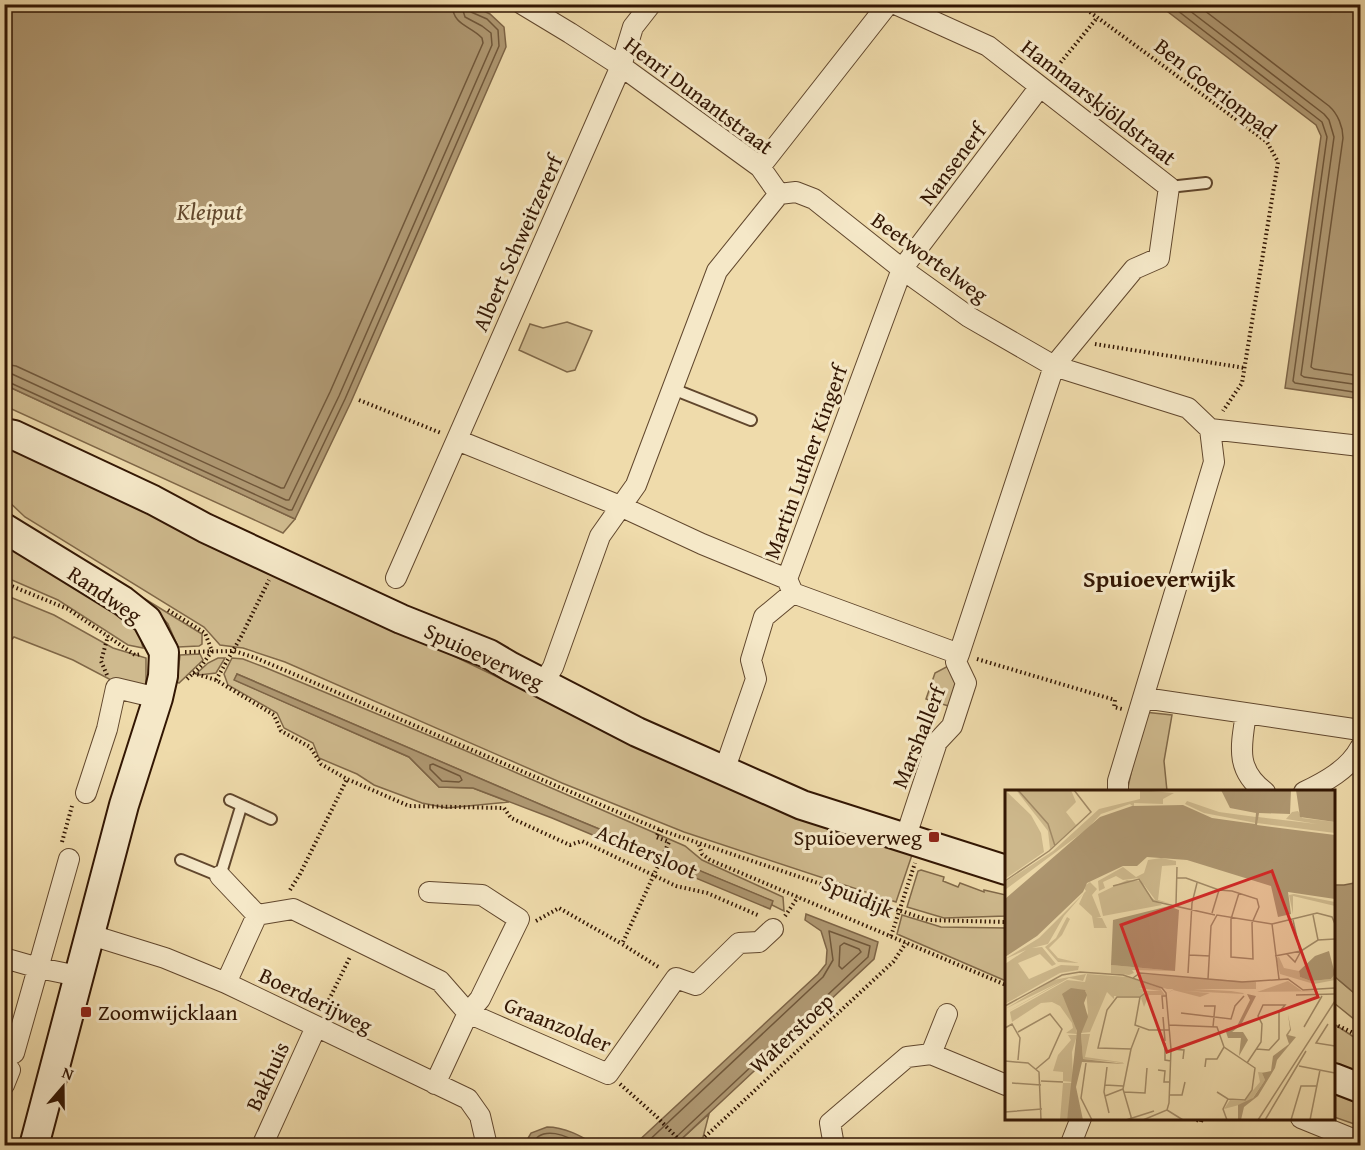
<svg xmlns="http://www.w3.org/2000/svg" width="1365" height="1150" font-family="'Gentium Book Plus',serif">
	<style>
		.green { fill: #cfba8e; stroke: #806848; stroke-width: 1.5 }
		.water { fill: #af9872; stroke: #7d6446; stroke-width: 1.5 }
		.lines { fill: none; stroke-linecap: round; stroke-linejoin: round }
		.shore { stroke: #70573a; stroke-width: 1.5 }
		.lane-casing { stroke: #61472d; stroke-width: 14 }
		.street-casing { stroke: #61472d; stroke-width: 22 }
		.secondary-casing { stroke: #321603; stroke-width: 32 }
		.path { stroke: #321603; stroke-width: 4; stroke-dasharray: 1.5 3; stroke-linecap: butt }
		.lane { stroke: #f5e8c8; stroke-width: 10 }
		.street { stroke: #f5e8c8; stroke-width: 20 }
		.secondary { stroke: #f5e8c8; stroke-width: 28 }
		.poi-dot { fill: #8f2418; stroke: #f5e8c8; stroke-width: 2 }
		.labels { text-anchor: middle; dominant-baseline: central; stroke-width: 6; stroke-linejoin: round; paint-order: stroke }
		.street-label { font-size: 22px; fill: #321603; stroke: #f5e8c8 }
		.poi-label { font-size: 22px; fill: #321603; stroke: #f5e8c8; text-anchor: end }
		.water-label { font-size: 24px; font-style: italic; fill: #644a2f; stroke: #f5e8c8 }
		.neighbourhood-label { font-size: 24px; font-weight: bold; fill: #321603; stroke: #f5e8c8 }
		.inset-river { fill: none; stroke: #af9872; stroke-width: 3 }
		.inset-road { fill: none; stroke: #a38c68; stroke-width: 1.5 }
		.view { fill: #d62828; fill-opacity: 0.15; stroke: #d62828; stroke-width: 3 }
		.inset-edge { fill: none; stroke: #321603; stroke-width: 3 }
	</style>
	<rect width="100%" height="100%" fill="#efdbab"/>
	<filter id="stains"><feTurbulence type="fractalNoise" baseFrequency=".00333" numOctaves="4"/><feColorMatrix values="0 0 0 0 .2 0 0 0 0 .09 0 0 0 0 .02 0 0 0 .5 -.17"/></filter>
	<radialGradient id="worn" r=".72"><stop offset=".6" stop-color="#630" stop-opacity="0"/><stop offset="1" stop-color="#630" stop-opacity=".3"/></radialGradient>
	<path class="green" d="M 567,322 L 592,331 L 575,370 L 567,372 L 519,350 L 530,324 L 543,328 Z
		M 5,385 L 295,519 L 283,533 L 5,406 Z
		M 5,447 L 10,447 L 371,616 L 603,728 L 913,852 L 896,902 L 684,832 L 562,783 L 285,662 L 243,648 L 220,645 L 204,627 L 25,517 L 5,498 Z
		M 4,508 L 15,518 L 31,529 L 202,634 L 202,644 L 199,646 L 178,647 L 168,624 L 157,611 L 5,516 Z
		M 4,536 L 112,605 L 139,632 L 143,648 L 128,645 L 58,600 L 5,577 Z
		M 10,597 L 54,615 L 113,648 L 146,658 L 146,686 L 111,680 L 73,660 L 14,637 L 5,647 L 5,603 Z
		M 200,654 L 203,660 L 179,683 L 177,682 L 180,655 Z
		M 218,658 L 225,658 L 216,673 L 199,675 L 196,674 L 208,663 Z
		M 232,658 L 243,659 L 264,667 L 464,750 L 685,846 L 702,860 L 783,897 L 784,911 L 772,905 L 772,901 L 551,809 L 237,674 L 235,680 L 409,757 L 439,787 L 473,788 L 509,802 L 447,808 L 422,803 L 374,785 L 357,774 L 319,758 L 313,743 L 284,728 L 277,713 L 228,685 L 224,674 Z
		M 952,664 L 962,681 L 955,708 L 926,699 L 935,673 Z
		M 1144,712 L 1172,715 L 1164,761 L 1167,791 L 1127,792 Z
		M 921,870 L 944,877 L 943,881 L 958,887 L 960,883 L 984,892 L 984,890 L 1006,895 L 1006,916 L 944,918 L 907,907 L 918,871 Z
		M 902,915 L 941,927 L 1006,928 L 1006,981 L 897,934 Z
		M 1334,976 L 1360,998 L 1360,1024 L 1334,1003 Z
		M 1334,1024 L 1360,1041 L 1360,1078 L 1334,1070 Z
		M 1334,1088 L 1360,1098 L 1360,1126 L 1334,1117 Z
		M 709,1114 L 701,1145 L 675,1145 Z"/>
	<path class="water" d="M 469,4 L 490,14 L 504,27 L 506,47 L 351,402 L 295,519 L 5,385 L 5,5 Z
		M 1159,5 L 1360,5 L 1360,399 L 1285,388 L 1321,136 L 1316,125 Z
		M 237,674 L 551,809 L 773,901 L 770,909 L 552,818 L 473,788 L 439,787 L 409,757 L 234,680 Z
		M 1360,882 L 1360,998 L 1334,976 L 1334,885 L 1344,885 Z
		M 806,914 L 878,942 L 874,959 L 675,1145 L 634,1145 L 818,974 L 826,964 L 827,950 L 821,931 L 805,920 Z
		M 547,1127 C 565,1127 581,1136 596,1145 L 524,1145 L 531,1133 Z"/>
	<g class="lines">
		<path class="shore" d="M 1169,4 L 1322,122 L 1327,137 L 1293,381 L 1295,383 L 1360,393
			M 1181,4 L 1324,114 L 1329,120 L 1334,137 L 1301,375 L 1304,377 L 1360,385
			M 1196,4 L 1329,106 C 1338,114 1343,127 1343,138 L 1311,367 L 1314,369 L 1360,376
			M 4,364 L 16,366 L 281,488 L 284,488 L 330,392 L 483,43 L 482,38 C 470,25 453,26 452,4
			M 4,373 L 12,374 L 286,500 L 289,500 L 339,396 L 492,45 L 491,33 L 482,26 L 465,17 L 461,4
			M 4,380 L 289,510 L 292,510 L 345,399 L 499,46 L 498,30 L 487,19 L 471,12 L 469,4
			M 430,765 L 433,764 L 460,776 L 462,780 L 459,782 L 442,781 L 430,769 Z
			M 844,943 L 859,949 L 861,952 L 842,969 L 839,966 L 840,946 Z
			M 531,1146 C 541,1123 568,1136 584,1146
			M 643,1146 L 823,977 L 833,960 L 829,931 L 870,946 L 868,957 L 674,1139 L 672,1146"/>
		<defs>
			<path id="lane" d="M 1169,187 L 1206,183
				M 673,389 L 751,420
				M 230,800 L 271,819
				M 181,860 L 220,876 L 241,807"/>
			<path id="street" d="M 522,4 L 570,33 L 621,66 L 760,167 L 779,194
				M 895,4 L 988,46 L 1169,187 L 1159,258 L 1134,269 L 1054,366 L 959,654 L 793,593 L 787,579 L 902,269 L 1039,88
				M 760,167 L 888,4
				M 1210,429 L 1360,446
				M 457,440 L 620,506 L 702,544 L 787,579
				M 396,578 L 621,66 L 633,27 L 651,4
				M 543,683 L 553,667 L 600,536 L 636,485 L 717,271 L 779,194 L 796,192 L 814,199 L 902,269 L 969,317 L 1054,366 L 1188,408 L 1210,429 L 1214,462 L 1118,781 L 1118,792
				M 1144,698 L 1360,730
				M 1246,714 C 1241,746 1235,770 1265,792
				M 724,771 L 756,679 L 751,660 L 764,617 L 793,593
				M 1304,792 C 1325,782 1349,769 1360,748
				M 86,793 L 107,729 L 116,688 L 158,698
				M 905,839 L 937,742 L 952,726 L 966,683 L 956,662 L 959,654
				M 220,876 L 257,915 L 293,909 L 440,981 L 468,1013 L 608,1074 L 676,978 L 696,985 L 739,943 L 759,942 L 773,929
				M 429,892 L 482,895 L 519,919 L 480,999 L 468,1013 L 435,1084
				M 91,935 L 165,958 L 226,983 L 468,1099 L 480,1116 L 487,1146
				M 4,958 L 39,968 L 78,976
				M 226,983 L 257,915
				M 14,1053 L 69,859
				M 931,1054 L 947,1014
				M 4,1085 L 10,1070
				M 1301,1118 L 1360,1142
				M 262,1146 L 316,1027
				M 834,1146 L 830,1123 L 907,1057 L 931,1054 L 1006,1085
				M 1070,1146 L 1081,1118"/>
			<path id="secondary" d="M 4,433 L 14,435 L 153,500 L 205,528 L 278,562 L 401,619 L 489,654 L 511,667 L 637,732 L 802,805 L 1006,870
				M 4,528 L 123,601 L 147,620 L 164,652 L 163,676 L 158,698 L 124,805 L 34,1146
				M 1334,1078 L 1360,1088"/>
		</defs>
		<use href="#lane" class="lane-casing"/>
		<use href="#street" class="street-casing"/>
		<use href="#secondary" class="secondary-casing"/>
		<path class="path" d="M 1079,4 L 1267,142 L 1278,162 L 1242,383 L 1223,411
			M 1052,73 L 1097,18
			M 1095,344 L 1245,368
			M 359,400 L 441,433
			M 4,583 L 68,609 L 135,655 L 142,654
			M 168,610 L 205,633 L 212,651 L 202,665 L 185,681
			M 185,652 L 234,651 L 256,658 L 660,830 L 928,920 L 1006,922
			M 977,659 L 1115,700 L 1114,707 L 1122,709
			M 193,673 L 216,680 L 274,715 L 281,731 L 310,747 L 321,764 L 347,779 L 409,806 L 504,808 L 511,818 L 570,845 L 582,841 L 676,886 L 707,893 L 760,916
			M 107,675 L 101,661 L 108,636
			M 216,680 L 242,635 L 269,580
			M 660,830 L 656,837 L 669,842 L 622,944 L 660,968
			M 62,842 L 72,806
			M 699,845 L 702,854 L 710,860 L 1006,985
			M 290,890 L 300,874 L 347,779
			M 785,916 L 798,897
			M 536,921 L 559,908 L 622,944
			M 891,936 L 915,863
			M 323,1012 L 350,957
			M 1334,1024 L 1360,1036
			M 620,1084 L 656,1116 L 685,1146
			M 1193,1118 L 1201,1122 L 1202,1118
			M 695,1146 L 893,962 L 906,943"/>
		<use href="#lane" class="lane"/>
		<use href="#street" class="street"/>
		<use href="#secondary" class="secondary"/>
	</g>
	<g class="poi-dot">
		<rect x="928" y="831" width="12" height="12" rx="3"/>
		<rect x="80" y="1006" width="12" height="12" rx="3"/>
	</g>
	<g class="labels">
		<g class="street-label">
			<text transform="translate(1216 88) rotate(38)">Ben Goerionpad</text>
			<text transform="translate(699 95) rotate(37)">Henri Dunantstraat</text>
			<text transform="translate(1099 102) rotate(38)">Hammarskjöldstraat</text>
			<text transform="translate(952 164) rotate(-53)">Nansenerf</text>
			<text transform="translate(517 243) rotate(-66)">Albert Schweitzererf</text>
			<text transform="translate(930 257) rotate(36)">Beetwortelweg</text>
			<text transform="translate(805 462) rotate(-70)">Martin Luther Kingerf</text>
			<text transform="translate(105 594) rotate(34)">Randweg</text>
			<text transform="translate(484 656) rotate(25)">Spuioeverweg</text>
			<text transform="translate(918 737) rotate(-68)">Marshallerf</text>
			<text transform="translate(647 851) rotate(23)">Achtersloot</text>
			<text transform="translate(858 896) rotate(23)">Spuidijk</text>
			<text transform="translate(316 1000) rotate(26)">Boerderijweg</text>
			<text transform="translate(558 1024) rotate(22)">Graanzolder</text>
			<text transform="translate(791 1033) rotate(-43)">Waterstoep</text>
			<text transform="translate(267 1076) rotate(-65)">Bakhuis</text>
		</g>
		<g class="poi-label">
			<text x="922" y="837">Spuioeverweg</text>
			<text x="98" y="1012" text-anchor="start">Zoomwijcklaan</text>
		</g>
		<g class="water-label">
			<text x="210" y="211">Kleiput</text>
		</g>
		<g class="neighbourhood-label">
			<text x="1159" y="578">Spuioeverwijk</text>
		</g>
	</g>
	<g transform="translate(1005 790)">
		<rect width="330" height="330" fill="#efdbab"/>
		<path d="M 0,0 L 26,25 L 36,43 L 39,62 L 0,89 ZM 11,0 L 66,0 L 71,12 L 61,22 L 71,35 L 45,59 L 43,41 ZM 135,0 L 169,3 L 158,9 L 158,14 L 129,13 L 129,17 L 125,14 L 96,24 L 82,39 L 0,100 L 0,92 L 48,61 L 94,19 L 135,9 ZM 182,11 L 214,22 L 251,27 L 251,33 L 199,23 L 180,14 ZM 293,21 L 297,28 L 330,32 L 330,43 L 252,33 L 253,27 L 312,34 L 281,29 L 287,22 ZM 156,68 L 171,71 L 171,75 L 157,76 L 153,110 L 164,113 L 151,111 L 134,88 L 118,90 L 111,86 L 98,92 L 100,98 L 94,101 L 93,91 L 118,77 L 131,87 L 139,83 L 143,70 ZM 122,90 L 137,91 L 144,106 L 157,115 L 98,126 L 93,104 ZM 85,92 L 92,99 L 87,105 L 96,127 L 91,128 L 97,128 L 102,138 L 89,138 L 87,126 L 74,114 L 79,103 L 59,126 L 43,154 L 27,158 L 37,157 L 51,174 L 47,176 L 35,164 L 13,173 L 24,189 L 56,175 L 74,176 L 73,180 L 55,183 L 0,214 L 0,174 L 21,160 L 0,169 L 34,148 L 81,101 L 78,97 ZM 289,104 L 330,112 L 330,116 L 288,106 L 288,124 L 284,105 ZM 62,127 L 65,129 L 57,145 L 44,158 L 53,168 L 74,173 L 53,172 L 40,157 L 51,148 ZM 274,167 L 279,178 L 294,181 L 295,187 L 306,191 L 326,189 L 330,184 L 330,190 L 309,194 L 275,184 L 271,168 ZM 106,175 L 170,181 L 127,180 L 129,183 L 124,185 L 106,183 ZM 81,184 L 78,191 L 64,188 L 0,223 L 55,192 L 0,219 L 48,190 ZM 82,184 L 122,187 L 155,198 L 160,205 L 144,205 L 139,217 L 136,208 L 141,201 L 156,201 L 134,198 L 140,200 L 136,206 L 109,206 L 109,209 L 102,202 L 85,242 L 76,243 L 83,223 L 81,201 L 62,201 L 58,206 L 71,233 L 72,244 L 61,243 L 68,238 L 67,233 L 55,216 L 47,212 L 36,213 L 7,232 L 5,222 L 62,190 L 80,192 ZM 134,184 L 251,192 L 251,199 L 162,199 L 136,191 ZM 283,191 L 297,201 L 329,201 L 252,202 ZM 170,198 L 226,201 L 238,203 L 239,204 L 179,201 L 205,203 L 195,207 L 168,200 L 163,203 ZM 76,244 L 85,244 L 80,267 L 122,273 L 78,269 ZM 72,245 L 67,262 L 68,292 L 58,291 L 58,282 L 48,281 L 53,265 L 66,250 L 63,245 ZM 253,282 L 264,283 L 257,283 L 260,290 L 245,312 L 219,319 L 225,310 L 239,311 L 255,292 ZM 58,293 L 68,293 L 62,330 L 55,330 Z" fill="#cfba8e"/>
		<path d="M 216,0 L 286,0 L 285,24 L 254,23 L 252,35 L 330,45 L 330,109 L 283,102 L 286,124 L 273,127 L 266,96 L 182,70 L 142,67 L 132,76 L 118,76 L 82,93 L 78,102 L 32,146 L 0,167 L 0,109 L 95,27 L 127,16 L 178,15 L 207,28 L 250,34 L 251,23 L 225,18 ZM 291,0 L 330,0 L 330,32 L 295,27 ZM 164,116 L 174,120 L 170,181 L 106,175 L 108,130 ZM 324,161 L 330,184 L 326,189 L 306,191 L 295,187 L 294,181 L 310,166 ZM 66,198 L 80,200 L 82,205 L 79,213 L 83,227 L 76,244 L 78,269 L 121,274 L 77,272 L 71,297 L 78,330 L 62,330 L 72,241 L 57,204 ZM 242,204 L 251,206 L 236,235 L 227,242 L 238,242 L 243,250 L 234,266 L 236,248 L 223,248 L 220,239 L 232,236 L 245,210 ZM 283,224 L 286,240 L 283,245 L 291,247 L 272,270 L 270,278 L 253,306 L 239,317 L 236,330 L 233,330 L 233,315 L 248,308 L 260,290 L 257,283 L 266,281 L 268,266 L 284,254 L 281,245 L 285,239 Z" fill="#af9872"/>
		<path class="inset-river" d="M 63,61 L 78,64 L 127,47 L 163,47 L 330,84M 63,62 L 76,95"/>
		<path class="inset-road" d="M 13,0 L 43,34 L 50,56M 172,88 L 181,88 L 214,100 L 227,101 L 252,109 L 254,117 L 247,133 L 248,169 L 226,167 L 226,129 L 234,103M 0,91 L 44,61 L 86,22 L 69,0M 108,96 L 134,89 L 148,111 L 210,125M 171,114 L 172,77M 207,123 L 214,100M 308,125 L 313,150M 288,130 L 295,161M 267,134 L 312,123 L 327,127 L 330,134M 282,164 L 290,172 L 296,161M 184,165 L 205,166M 270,166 L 296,161 L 313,150 L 330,149M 183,183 L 187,113 L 192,93M 128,188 L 135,183 L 237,192 L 283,189 L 298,200 L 330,198M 203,189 L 206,136 L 212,125 L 267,134 L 274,189M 291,205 L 330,204M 135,207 L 130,235 L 144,240 L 164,240M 0,216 L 57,185 L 75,182 L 118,185 L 157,198 L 161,203 L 166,259 L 164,313 L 162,320 L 138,330M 199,216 L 210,216 L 208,237M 158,219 L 157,206 L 162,206M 176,223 L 226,229 L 230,216 L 239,206M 158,227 L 160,251M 323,234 L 311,253 L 330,256M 164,235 L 212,237 L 219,257 L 250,278 L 247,300 L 240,310 L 223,309 L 212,302M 299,237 L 317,206M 0,238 L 7,234 L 15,248 L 13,270M 134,238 L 126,259 L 93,258 L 102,220 L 112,207 L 135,207 L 140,203M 13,242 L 45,224 L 57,239 L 44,268 L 31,279M 160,253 L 160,270 L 166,271M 126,259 L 118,299 L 127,330M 166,259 L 179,260 L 178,269M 0,271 L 23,273 L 34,282 L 36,330M 81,273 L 76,308 L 87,330M 242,273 L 256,252 L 257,234 L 253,226 L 258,215 L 280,215 L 274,222 L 274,249 L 264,260 L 251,259M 294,276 L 330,283M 102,277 L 99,302 L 104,323M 200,277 L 201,269 L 212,269 L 219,257M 153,280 L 160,281 L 159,292 L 164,292M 36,291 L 58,292M 7,293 L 36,295M 100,295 L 118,296M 119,302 L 140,303 L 142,278M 164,305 L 177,305 L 180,292M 100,306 L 118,299M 162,320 L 178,330M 0,322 L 37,319M 121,330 L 149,321M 222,330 L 218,319 L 223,309M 253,330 L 330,211M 260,330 L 301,261M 286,330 L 296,296 L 311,296M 305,330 L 315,280"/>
		<path class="view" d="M 267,81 L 313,207 L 162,262 L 116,135 Z"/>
		<rect width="330" height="330" class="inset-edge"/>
	</g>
	<rect width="1365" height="1150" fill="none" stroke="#efdbab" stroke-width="24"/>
	<rect x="6" y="6" width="1353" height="1138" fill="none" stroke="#321603" stroke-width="3"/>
	<rect x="12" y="12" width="1341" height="1126" fill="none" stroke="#321603" stroke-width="1.5"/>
	<g transform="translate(63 1087) rotate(20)" stroke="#f5e8c8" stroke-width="4.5" paint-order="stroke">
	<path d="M0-4.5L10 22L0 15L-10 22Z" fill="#321603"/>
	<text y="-9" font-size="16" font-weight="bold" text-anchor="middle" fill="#321603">N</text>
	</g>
	<rect width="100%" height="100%" filter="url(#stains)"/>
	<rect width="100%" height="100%" fill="url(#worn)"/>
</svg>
